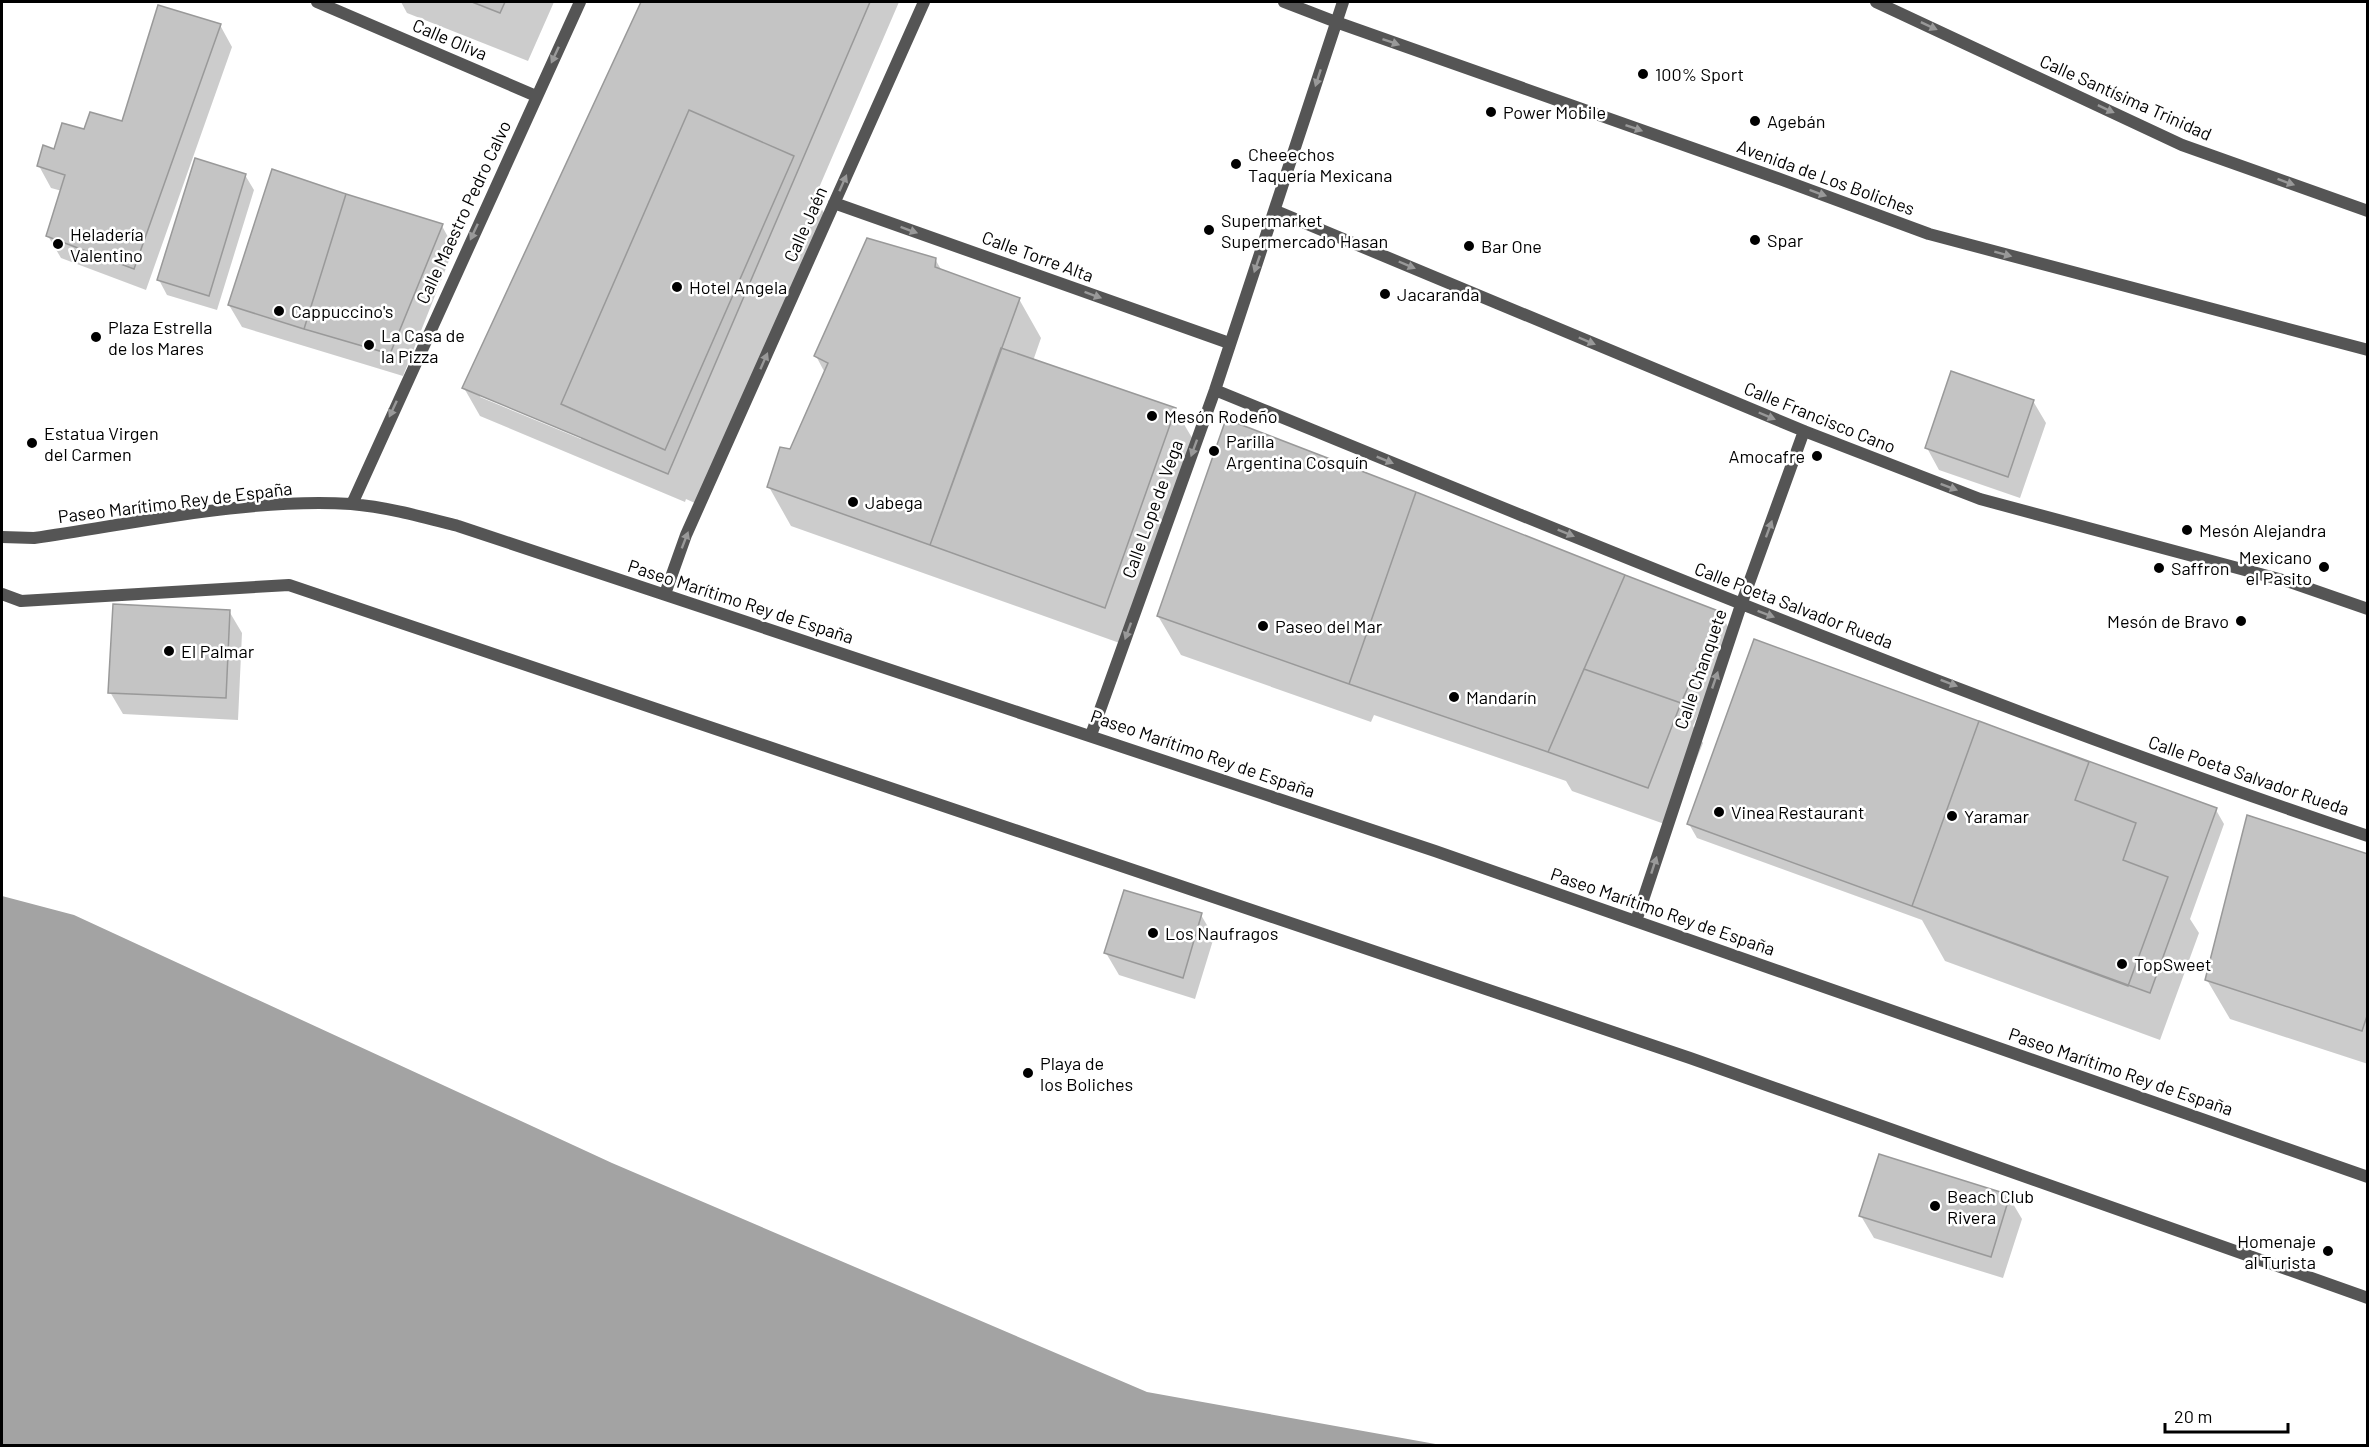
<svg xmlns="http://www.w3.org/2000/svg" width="2369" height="1447" font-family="Barlow,sans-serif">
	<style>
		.water { fill: #a3a3a3 }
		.shadow { fill: #0003; fill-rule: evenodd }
		.building { fill: #c4c4c4; stroke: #999; stroke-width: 1.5 }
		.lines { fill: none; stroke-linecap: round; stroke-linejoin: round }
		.pedestrian { stroke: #555; stroke-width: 12 }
		.minor { stroke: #555; stroke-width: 12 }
		.oneway { fill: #999 }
		.poi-dot { fill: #000; stroke: #fff; stroke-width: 2 }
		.labels { text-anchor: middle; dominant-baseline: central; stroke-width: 5; stroke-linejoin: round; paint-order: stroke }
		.street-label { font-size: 18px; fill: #000; stroke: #fff }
		.poi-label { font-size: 18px; fill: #000; stroke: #fff; text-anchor: start }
	</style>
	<rect width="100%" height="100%" fill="#fff"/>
	<path class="water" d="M 2,896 L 74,915 L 612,1163 L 1147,1392 L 1441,1445 L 2,1445 Z"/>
	<path class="shadow" d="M 401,2 L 554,2 L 528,61 L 407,13 Z
		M 643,2 L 899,2 L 815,197 L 824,213 L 697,504 L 686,499 L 685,502 L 480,416 L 464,388 ZM 481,394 L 581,436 L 581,439 L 480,397 Z
		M 220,25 L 232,47 L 146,290 L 61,258 L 48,236 L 62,191 L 51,188 L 39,166 L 55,151 L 85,131 L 123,123 Z
		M 245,175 L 254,190 L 217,310 L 167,295 L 159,280 Z
		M 442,226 L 454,248 L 403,376 L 242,327 L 229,305 Z
		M 935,259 L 942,271 L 1019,299 L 1041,338 L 1033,361 L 1175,409 L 1198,448 L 1128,646 L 791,526 L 769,487 L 791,451 L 825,373 L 816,356 Z
		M 2033,401 L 2046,423 L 2020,498 L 1939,470 L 1927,448 Z
		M 229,611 L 242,633 L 238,720 L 123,714 L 110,692 Z
		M 1720,613 L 1733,635 L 1693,726 L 1703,743 L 1670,826 L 1572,791 L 1566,781 L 1374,715 L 1371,722 L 1181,655 L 1158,616 Z
		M 2216,810 L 2224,824 L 2190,919 L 2199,933 L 2160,1040 L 1945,961 L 1922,920 L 1697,838 L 1689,824 Z
		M 2368,856 L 2368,1064 L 2230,1019 L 2207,980 Z
		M 1201,915 L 1214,937 L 1195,999 L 1119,975 L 1106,953 Z
		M 2009,1197 L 2022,1219 L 2003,1278 L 1874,1238 L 1861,1216 Z"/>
	<path class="building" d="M 472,2 L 505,2 L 500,13 Z
		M 641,2 L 870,2 L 668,474 L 462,388 Z
		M 158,5 L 221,24 L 134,269 L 46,236 L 65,175 L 37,166 L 43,145 L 54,149 L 62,123 L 84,129 L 90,112 L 122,121 Z
		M 689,110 L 794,156 L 665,450 L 561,404 Z
		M 195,158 L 246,174 L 209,296 L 157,280 Z
		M 272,169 L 346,194 L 304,329 L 228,305 Z
		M 346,194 L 443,224 L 390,354 L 304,329 Z
		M 867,238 L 936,258 L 935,267 L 1020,298 L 930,545 L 767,487 L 780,447 L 790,449 L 828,363 L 814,356 Z
		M 1001,348 L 1176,408 L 1105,608 L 930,545 Z
		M 1951,371 L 2034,400 L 2008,477 L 1925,448 Z
		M 1226,419 L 1416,492 L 1349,684 L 1157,616 Z
		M 1416,492 L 1625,575 L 1548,752 L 1349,684 Z
		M 1625,575 L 1721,612 L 1681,703 L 1584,669 Z
		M 113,604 L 230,610 L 226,698 L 108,693 Z
		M 1754,639 L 2217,808 L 2150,993 L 1687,824 Z
		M 1584,669 L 1681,703 L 1648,788 L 1548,752 Z
		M 1979,721 L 2089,762 L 2075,800 L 2136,823 L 2123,860 L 2168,877 L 2128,986 L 1912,906 Z
		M 2247,815 L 2368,854 L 2368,1013 L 2362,1031 L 2205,980 Z
		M 1124,890 L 1202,913 L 1183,978 L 1104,953 Z
		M 1879,1154 L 2010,1195 L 1991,1257 L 1859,1216 Z"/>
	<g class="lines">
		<path class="pedestrian" d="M 2,594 L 21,601 L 289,585 L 1690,1058 L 2368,1298"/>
		<path class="minor" d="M 317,2 L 536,96
			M 1284,2 L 1336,22 L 1777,178 L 1929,234 L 2368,350
			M 1876,2 L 2182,145 L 2368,211
			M 834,203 L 1229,343
			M 1276,211 L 1804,431 L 1980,499 L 2290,582 L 2368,609
			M 1215,390 C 1596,546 1977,705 2368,836
			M 352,504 L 580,2
			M 2,537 L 34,538 C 138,523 246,498 351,504 C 387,507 423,517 458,526 L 1435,851 L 2368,1177
			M 665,594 L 686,535 L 924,2
			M 1091,735 L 1215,390 L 1343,2
			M 1636,921 L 1741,605 L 1804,431"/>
	</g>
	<defs><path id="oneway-solid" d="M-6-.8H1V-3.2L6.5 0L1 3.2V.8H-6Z" transform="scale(1.5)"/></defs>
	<g class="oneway">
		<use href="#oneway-solid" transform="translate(1929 26) rotate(25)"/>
		<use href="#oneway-solid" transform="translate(1391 42) rotate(19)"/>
		<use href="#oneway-solid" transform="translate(555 55) rotate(115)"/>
		<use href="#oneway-solid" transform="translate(1318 78) rotate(108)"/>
		<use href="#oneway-solid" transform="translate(2106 109) rotate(25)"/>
		<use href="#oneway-solid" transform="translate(1634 128) rotate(19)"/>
		<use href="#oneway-solid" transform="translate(2286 182) rotate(20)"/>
		<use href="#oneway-solid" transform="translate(843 183) rotate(-66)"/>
		<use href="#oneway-solid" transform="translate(1818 193) rotate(20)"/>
		<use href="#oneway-solid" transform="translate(909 230) rotate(20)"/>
		<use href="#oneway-solid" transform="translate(474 232) rotate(115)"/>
		<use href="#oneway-solid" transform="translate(2003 254) rotate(15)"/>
		<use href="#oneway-solid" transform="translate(1257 264) rotate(109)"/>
		<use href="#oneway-solid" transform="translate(1407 265) rotate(23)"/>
		<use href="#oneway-solid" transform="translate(1093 295) rotate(20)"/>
		<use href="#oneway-solid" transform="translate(1587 341) rotate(23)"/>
		<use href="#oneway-solid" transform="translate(764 361) rotate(-66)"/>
		<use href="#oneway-solid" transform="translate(393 409) rotate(115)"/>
		<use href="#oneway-solid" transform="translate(1767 416) rotate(23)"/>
		<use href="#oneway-solid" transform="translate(1194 448) rotate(110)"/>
		<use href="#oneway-solid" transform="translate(1385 460) rotate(22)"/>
		<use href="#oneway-solid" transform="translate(1949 487) rotate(21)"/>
		<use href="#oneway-solid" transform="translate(1769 529) rotate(-70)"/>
		<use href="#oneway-solid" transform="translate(1566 533) rotate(22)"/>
		<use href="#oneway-solid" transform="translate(685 540) rotate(-69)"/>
		<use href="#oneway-solid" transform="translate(1766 614) rotate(21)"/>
		<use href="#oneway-solid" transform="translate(1128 631) rotate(110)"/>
		<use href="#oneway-solid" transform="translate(1715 680) rotate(-71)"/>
		<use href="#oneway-solid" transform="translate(1949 683) rotate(21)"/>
		<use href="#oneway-solid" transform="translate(1654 865) rotate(-72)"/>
	</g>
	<g class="poi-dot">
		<circle cx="1643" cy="74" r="6"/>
		<circle cx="1491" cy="112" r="6"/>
		<circle cx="1755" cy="121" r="6"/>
		<circle cx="1236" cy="164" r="6"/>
		<circle cx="1209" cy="230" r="6"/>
		<circle cx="1755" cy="240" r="6"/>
		<circle cx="58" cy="244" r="6"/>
		<circle cx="1469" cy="246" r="6"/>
		<circle cx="677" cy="287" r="6"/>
		<circle cx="1385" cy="294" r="6"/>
		<circle cx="279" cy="311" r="6"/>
		<circle cx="96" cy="337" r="6"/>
		<circle cx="369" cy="345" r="6"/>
		<circle cx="1152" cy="416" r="6"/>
		<circle cx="32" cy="443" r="6"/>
		<circle cx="1214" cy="451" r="6"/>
		<circle cx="1817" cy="456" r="6"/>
		<circle cx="853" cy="502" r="6"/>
		<circle cx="2187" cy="530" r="6"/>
		<circle cx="2324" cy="567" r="6"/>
		<circle cx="2159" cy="568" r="6"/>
		<circle cx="2241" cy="621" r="6"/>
		<circle cx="1263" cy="626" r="6"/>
		<circle cx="169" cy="651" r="6"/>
		<circle cx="1454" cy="697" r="6"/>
		<circle cx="1719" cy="812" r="6"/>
		<circle cx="1952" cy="816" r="6"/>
		<circle cx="1153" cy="933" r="6"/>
		<circle cx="2122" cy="964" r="6"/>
		<circle cx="1028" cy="1073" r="6"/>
		<circle cx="1935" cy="1206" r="6"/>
		<circle cx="2328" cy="1251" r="6"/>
	</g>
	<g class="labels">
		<g class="street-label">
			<text transform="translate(450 39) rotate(23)">Calle Oliva</text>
			<text transform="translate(2126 97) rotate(24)">Calle Santísima Trinidad</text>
			<text transform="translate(1826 177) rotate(20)">Avenida de Los Boliches</text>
			<text transform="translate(463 212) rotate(-65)">Calle Maestro Pedro Calvo</text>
			<text transform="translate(805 224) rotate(-66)">Calle Jaén</text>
			<text transform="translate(1038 256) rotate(20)">Calle Torre Alta</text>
			<text transform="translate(1820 417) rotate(22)">Calle Francisco Cano</text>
			<text transform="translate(175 502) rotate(-7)">Paseo Marítimo Rey de España</text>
			<text transform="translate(1152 509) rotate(-70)">Calle Lope de Vega</text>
			<text transform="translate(741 601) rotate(18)">Paseo Marítimo Rey de España</text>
			<text transform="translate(1794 605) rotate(21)">Calle Poeta Salvador Rueda</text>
			<text transform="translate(1700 669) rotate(-71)">Calle Chanquete</text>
			<text transform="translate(1203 753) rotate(19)">Paseo Marítimo Rey de España</text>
			<text transform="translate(2249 775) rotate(19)">Calle Poeta Salvador Rueda</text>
			<text transform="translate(1663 911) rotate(19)">Paseo Marítimo Rey de España</text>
			<text transform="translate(2121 1071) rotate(19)">Paseo Marítimo Rey de España</text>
		</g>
		<g class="poi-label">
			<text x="1655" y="74">100% Sport</text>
			<text x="1503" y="112">Power Mobile</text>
			<text x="1767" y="121">Agebán</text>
			<text x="1248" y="154">Cheeechos<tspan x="1248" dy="21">Taquería Mexicana</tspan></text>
			<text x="1221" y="220">Supermarket<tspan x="1221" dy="21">Supermercado Hasan</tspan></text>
			<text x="70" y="234">Heladería<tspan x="70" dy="21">Valentino</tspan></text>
			<text x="1767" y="240">Spar</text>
			<text x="1481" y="246">Bar One</text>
			<text x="689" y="287">Hotel Angela</text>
			<text x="1397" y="294">Jacaranda</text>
			<text x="291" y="311">Cappuccino's</text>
			<text x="108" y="327">Plaza Estrella<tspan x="108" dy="21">de los Mares</tspan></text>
			<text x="381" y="335">La Casa de<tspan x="381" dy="21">la Pizza</tspan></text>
			<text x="1164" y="416">Mesón Rodeño</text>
			<text x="44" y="433">Estatua Virgen<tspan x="44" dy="21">del Carmen</tspan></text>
			<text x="1226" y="441">Parilla<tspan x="1226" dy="21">Argentina Cosquín</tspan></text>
			<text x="1805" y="456" text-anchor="end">Amocafre</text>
			<text x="865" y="502">Jabega</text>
			<text x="2199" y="530">Mesón Alejandra</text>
			<text x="2312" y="557" text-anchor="end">Mexicano<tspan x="2312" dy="21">el Pasito</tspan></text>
			<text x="2171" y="568">Saffron</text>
			<text x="2229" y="621" text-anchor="end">Mesón de Bravo</text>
			<text x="1275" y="626">Paseo del Mar</text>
			<text x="181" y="651">El Palmar</text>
			<text x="1466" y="697">Mandarín</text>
			<text x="1731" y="812">Vinea Restaurant</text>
			<text x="1964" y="816">Yaramar</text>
			<text x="1165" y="933">Los Naufragos</text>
			<text x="2134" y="964">TopSweet</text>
			<text x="1040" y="1063">Playa de<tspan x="1040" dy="21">los Boliches</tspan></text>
			<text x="1947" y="1196">Beach Club<tspan x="1947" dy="21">Rivera</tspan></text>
			<text x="2316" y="1241" text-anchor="end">Homenaje<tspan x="2316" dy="21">al Turista</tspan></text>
		</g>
	</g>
	<rect width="2369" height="1447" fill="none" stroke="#000000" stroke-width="6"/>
	<path d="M2165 1423v9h123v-9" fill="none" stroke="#000000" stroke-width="3"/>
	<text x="2174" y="1423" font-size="18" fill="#000000" stroke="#ffffff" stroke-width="4.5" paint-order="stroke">20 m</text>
</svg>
